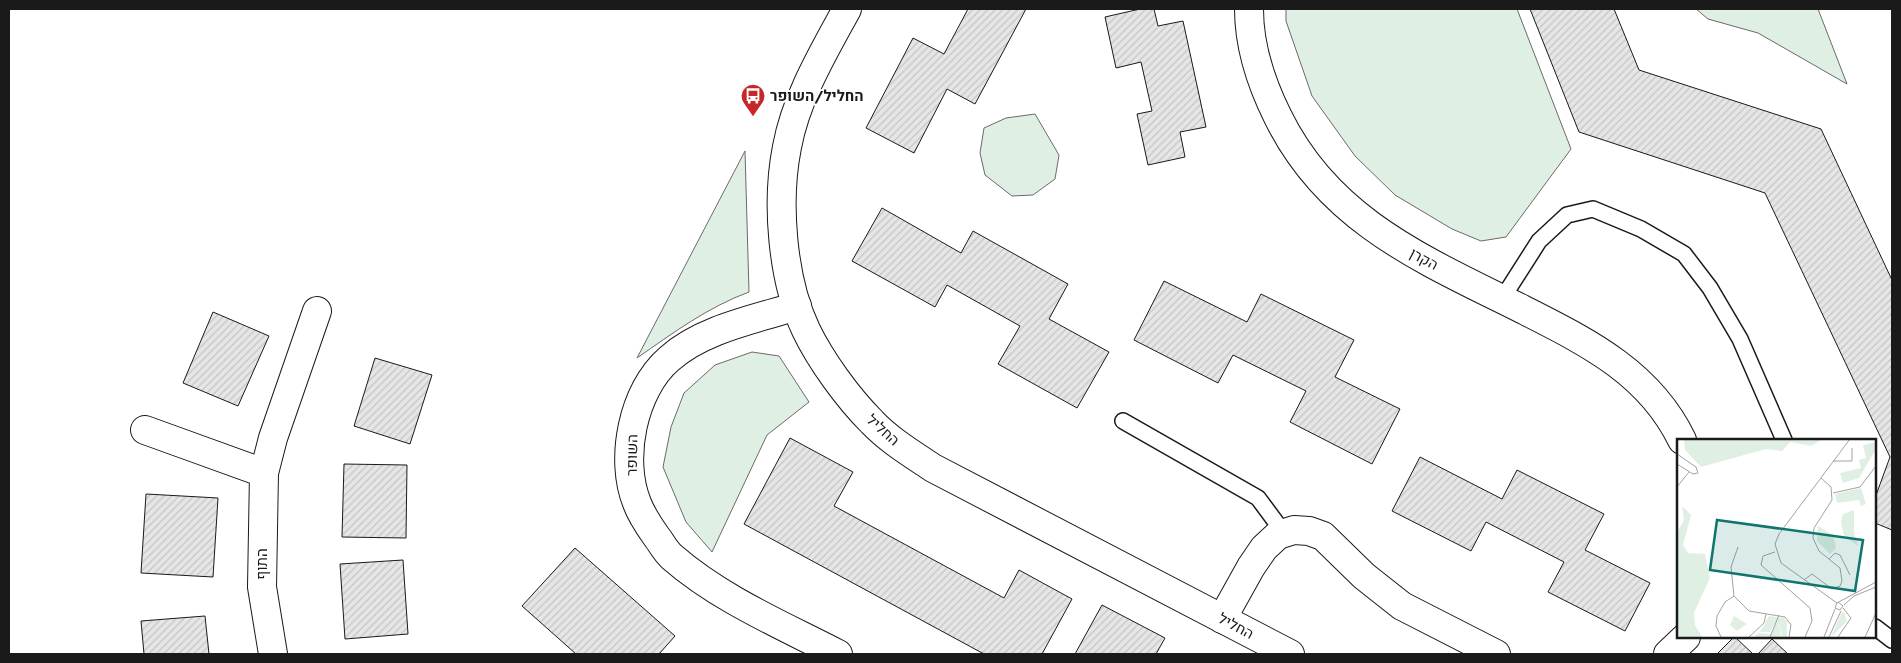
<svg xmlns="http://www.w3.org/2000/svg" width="1901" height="663" font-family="Jost,Heebo,sans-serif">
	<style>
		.park { fill: #e0efe3; stroke: #6a6a6a }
		.building { fill: url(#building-hatch); stroke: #1a1a1a }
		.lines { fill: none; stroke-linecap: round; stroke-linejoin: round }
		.service-casing { stroke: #1a1a1a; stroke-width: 18 }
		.minor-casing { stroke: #1a1a1a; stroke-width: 30 }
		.tertiary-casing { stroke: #1a1a1a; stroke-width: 30 }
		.service { stroke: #fff; stroke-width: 15 }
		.minor { stroke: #fff; stroke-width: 28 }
		.tertiary { stroke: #fff; stroke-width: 28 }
		.labels { text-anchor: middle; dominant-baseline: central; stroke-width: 4; stroke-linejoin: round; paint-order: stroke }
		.poi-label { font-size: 15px; font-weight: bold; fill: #1a1a1a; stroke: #fff; text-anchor: start }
		.street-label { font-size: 15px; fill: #1a1a1a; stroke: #fff }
		.inset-road { fill: none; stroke: #a3a3a3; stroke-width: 1 }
		.view { fill: #0f766e; fill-opacity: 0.15; stroke: #0f766e; stroke-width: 2.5 }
		.inset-edge { fill: none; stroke: #1a1a1a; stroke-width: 2.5 }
	</style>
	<defs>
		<pattern id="building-hatch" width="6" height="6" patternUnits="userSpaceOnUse" patternTransform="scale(1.25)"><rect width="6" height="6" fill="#e6e6e6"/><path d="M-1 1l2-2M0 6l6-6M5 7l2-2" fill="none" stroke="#c5c5c5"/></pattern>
	</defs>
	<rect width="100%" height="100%" fill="#fff"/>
	<path class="park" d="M 1286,9 L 1517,9 L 1571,149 L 1506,237 L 1481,241 L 1452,229 L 1395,195 L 1355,156 L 1312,96 L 1286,21 Z
		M 1696,9 L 1818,9 L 1847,84 L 1758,33 L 1708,19 Z
		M 1035,114 L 1059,155 L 1055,179 L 1033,195 L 1012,196 L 985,175 L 980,153 L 984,128 L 1006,118 Z
		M 745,151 L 749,292 C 708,307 673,333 637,358 Z
		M 752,352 L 779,356 L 809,402 L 767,435 L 712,552 L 686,522 L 663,467 L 671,427 L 684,393 L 715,365 Z"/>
	<path class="building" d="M 968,9 L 1026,9 L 975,104 L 947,89 L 914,153 L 866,128 L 913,38 L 944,54 Z
		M 1140,9 L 1154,9 L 1158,26 L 1183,21 L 1206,127 L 1180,132 L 1185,157 L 1148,165 L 1137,114 L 1152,111 L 1141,62 L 1116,68 L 1105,17 Z
		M 1530,9 L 1614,9 L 1639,70 L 1821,129 L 1892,280 L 1892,530 L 1875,523 L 1875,498 L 1890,457 L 1765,193 L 1579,132 Z
		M 882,208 L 961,253 L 973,231 L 1068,284 L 1049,319 L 1109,352 L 1077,408 L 998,364 L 1020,326 L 947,285 L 935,307 L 852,261 Z
		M 1164,281 L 1247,322 L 1261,294 L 1354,340 L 1335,377 L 1400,409 L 1372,464 L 1290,422 L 1306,391 L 1233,355 L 1218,383 L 1134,340 Z
		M 213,312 L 269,336 L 238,406 L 183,383 Z
		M 375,358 L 432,375 L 410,444 L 354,426 Z
		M 790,438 L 853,472 L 834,506 L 1004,598 L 1019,570 L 1072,599 L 1042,654 L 984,654 L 744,524 Z
		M 1420,457 L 1502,499 L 1517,470 L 1604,514 L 1585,550 L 1650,583 L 1625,631 L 1548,592 L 1564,562 L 1486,522 L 1471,551 L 1392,511 Z
		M 344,464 L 407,465 L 406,538 L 342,537 Z
		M 146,494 L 218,498 L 213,577 L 141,573 Z
		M 575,548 L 675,636 L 659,654 L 576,654 L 522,606 Z
		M 403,560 L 408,634 L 345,639 L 340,564 Z
		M 1102,605 L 1165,638 L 1156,654 L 1075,654 Z
		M 205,616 L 209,654 L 144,654 L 141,621 Z
		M 1734,637 L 1735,637 L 1753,654 L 1717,654 Z
		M 1772,639 L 1788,654 L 1758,654 Z"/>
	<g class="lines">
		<defs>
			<path id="service" d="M 1502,299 L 1539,241 L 1567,215 L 1593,209 L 1641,229 L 1684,254 L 1710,288 L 1740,339 L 1784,440
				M 1123,421 L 1258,498 L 1284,533
				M 1875,627 L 1892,640"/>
			<path id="minor" d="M 1249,9 C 1249,47 1261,83 1278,117 C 1329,221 1424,260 1522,309 C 1587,342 1649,372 1682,440
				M 797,306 C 756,319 702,329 669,359 C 633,390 619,459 637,503 C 641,514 649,526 656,536 C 661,542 665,551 672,557 C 720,599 782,625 838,654
				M 145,430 L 264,473
				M 1222,619 L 1251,567 L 1264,548 L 1278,535 L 1294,530 L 1309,531 L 1323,536 L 1364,576 L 1402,606 L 1496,654
				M 273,654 L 262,587 L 264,473 L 273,438 L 317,311
				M 1668,654 L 1686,637"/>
			<path id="tertiary" d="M 847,9 C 823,53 796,98 787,147 C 776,202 782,279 806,330 C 821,361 848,398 872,422 C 889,440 912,454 933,468 L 1290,654"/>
		</defs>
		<use href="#service" class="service-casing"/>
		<use href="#minor" class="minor-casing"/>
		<use href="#tertiary" class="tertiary-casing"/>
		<use href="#service" class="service"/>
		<use href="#minor" class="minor"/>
		<use href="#tertiary" class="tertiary"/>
	</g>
	<defs>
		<symbol id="bus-pin" viewBox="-11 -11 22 30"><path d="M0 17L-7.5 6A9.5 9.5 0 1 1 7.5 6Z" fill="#c62828" stroke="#fff"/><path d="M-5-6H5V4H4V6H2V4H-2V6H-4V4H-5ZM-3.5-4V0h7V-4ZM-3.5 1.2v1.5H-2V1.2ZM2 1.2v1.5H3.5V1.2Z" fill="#fff"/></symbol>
	</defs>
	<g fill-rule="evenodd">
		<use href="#bus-pin" x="739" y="82" width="28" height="38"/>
	</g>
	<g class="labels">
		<g class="poi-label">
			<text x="770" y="96">החליל/השופר</text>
		</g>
		<g class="street-label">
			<text transform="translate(1424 259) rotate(28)">הקרן</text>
			<text transform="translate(883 430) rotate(42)">החליל</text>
			<text transform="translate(632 455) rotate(-89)">השופר</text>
			<text transform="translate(262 564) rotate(-90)">התוף</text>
			<text transform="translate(1236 626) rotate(28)">החליל</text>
		</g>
	</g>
	<g transform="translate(1677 439)">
		<rect width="199" height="199" fill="#fff"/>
		<path d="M 57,177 L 70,185 L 60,192 L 53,186 Z" fill="#e0efe3"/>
		<path d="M 7,0 L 146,0 L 134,7 L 113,3 L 105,12 L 89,10 L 24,28 L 8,11 ZM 5,67 L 14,76 L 6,106 L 11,114 L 28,115 L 33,139 L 17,174 L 18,186 L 25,198 L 1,198 L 0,93 L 7,81 ZM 98,185 L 103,188 L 104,198 L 77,198 L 82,194 L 94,195 Z" fill="#e0efe3"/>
		<path d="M 199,3 L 199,10 L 182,39 L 166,44 L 163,34 L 184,29 L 182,21 L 189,19 L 186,6 ZM 184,49 L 189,65 L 184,67 L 182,61 L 160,64 L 158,55 ZM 177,71 L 177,94 L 181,107 L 167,97 L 164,83 L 166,75 ZM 141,87 L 156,96 L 159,109 L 153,115 L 140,102 ZM 167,173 L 170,182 L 154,198 L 164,175 ZM 92,177 L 107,179 L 110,183 L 110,198 L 105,198 L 103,187 L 97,185 L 93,193 L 83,193 Z" fill="#e0efe3"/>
		<path class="inset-road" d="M 0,15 L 19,28 L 21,34 L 16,35 L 0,25M 156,22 L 175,22 L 175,9M 0,48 L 12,33M 156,54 L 183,48 L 199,27M 0,65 L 0,91M 61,108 L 54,128 L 57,157 L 72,172 L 108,178 L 114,186 L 112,198M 98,113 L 86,117 L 84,126 L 133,169 L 135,182 L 128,198M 152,120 L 158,114 L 163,116 L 173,136M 127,141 L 135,135 L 155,150 L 163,147 L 165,142 L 163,129 L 142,112 L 136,99 L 137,89 L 155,61 L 154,48 L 144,39M 161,163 L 166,167 L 163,171 L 158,169 L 160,164 L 199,143M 160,164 L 104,124 L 98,105 L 102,95 L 173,0M 167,166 L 177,157 L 199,148M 44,198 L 39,187 L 40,177 L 48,163 L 57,157M 72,198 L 87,184 L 89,175M 93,198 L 102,176M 147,198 L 158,170M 152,198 L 164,172M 161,198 L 174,179 L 166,169M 188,198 L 199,174"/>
		<path class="view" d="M 40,81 L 186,101 L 178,152 L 33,131 Z"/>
		<rect width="199" height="199" class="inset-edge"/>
	</g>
	<rect width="1901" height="663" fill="none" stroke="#1a1a1a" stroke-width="20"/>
</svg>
